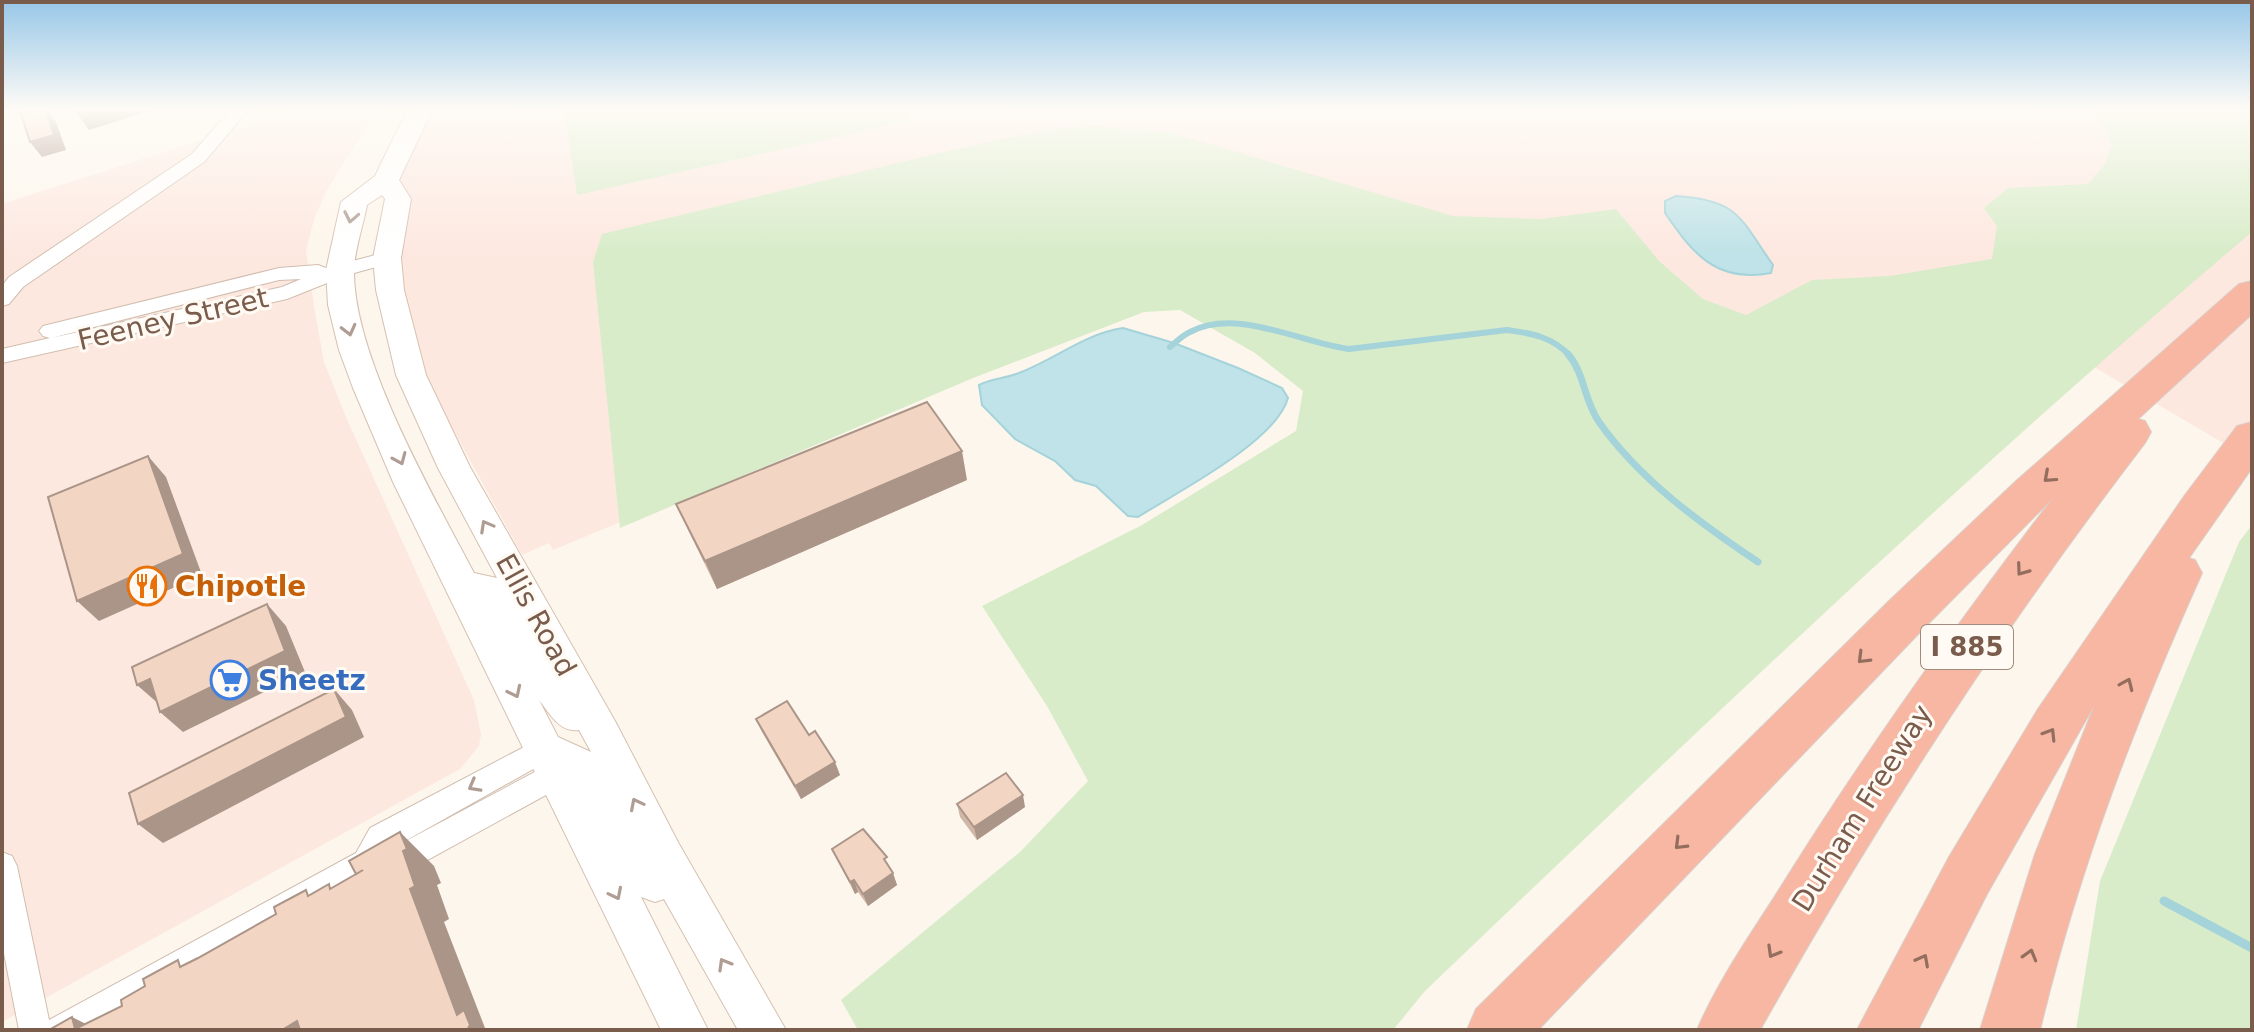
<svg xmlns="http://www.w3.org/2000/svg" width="2254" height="1032" font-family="'DejaVu Sans',sans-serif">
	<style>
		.commercial { fill: #fde8e0 }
		.green { fill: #d8ecc9 }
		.water { fill: #bfe3e8; stroke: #a5d3da; stroke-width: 2 }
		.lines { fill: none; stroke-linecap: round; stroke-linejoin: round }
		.stream-far2 { stroke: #a5d3da; stroke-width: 6 }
		.stream-far1 { stroke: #a5d3da; stroke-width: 7 }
		.stream { stroke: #a5d3da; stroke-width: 9 }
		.minor-casing { stroke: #d1beb0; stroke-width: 2 }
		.secondary-casing { stroke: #d6c0b0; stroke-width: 2 }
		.motorway-casing { stroke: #dad1cd; stroke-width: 2 }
		.minor { fill: #fff; fill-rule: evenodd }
		.secondary { fill: #fff; fill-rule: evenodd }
		.motorway { fill: #f7b7a3; fill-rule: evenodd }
		.wall { fill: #d1b7a8 }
		.shaded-wall { fill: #aa9588 }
		.building { fill: #f3d5c3; stroke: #aa9588; stroke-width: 2 }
		.oneway { stroke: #af9d94 }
		.oneway2 { stroke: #936e5e }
		.labels { text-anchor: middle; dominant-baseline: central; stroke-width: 6; stroke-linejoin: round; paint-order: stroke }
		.shield { fill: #fffaf3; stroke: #a28b7f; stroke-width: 2 }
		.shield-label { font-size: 26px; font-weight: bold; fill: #7a5c4d }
		.street-label { font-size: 28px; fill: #7a5c4d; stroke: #fffaf3 }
		.food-label { font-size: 28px; font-weight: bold; fill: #c56008; stroke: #fffaf3; text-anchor: start }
		.shop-label { font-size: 28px; font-weight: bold; fill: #366cbe; stroke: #fffaf3; text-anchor: start }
	</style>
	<rect width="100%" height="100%" fill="#fdf6ec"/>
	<path class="commercial" d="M 301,108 L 378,108 L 327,190 L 315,216 L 306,250 L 315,312 L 324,362 L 346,417 L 474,700 L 481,734 L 479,746 L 460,769 L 2,1022 L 2,204 Z
		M 429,108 L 2252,108 L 2252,460 L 2050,341 L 1805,531 L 1347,221 L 553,550 L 549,543 L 522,555 L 448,420 L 424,369 L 389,258 L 399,173 Z"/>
	<path class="green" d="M 564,108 L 909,108 L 909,121 L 577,195 Z
		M 2087,108 L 2252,108 L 2252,232 C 1966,474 1696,732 1425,991 L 1393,1030 L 858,1030 L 841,1000 L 1021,851 L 1088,781 L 1047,706 L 982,606 L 1142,525 L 1296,431 L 1303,391 L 1255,353 L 1180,310 L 1144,312 L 973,378 L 620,528 L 593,262 L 602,234 L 935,154 L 1051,129 L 1096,126 L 1172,133 L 1453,216 L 1542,219 L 1616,209 L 1659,261 L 1703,299 L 1746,315 L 1812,280 L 1890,276 L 1992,259 L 1997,226 L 1984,208 L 2008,188 L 2088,184 L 2106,163 L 2112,144 L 2093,110 Z
		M 2252,525 L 2252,1030 L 2076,1030 L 2100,881 L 2239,542 Z"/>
	<path class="water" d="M 1676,196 C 1739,200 1740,218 1773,265 L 1771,273 C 1716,283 1693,254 1665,213 L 1665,201 Z
		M 1123,328 L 1174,343 L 1238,368 L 1282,388 L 1288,398 C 1276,442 1177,492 1138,517 L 1128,516 L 1096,486 L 1075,480 L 1055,461 L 1015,439 L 982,405 L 979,385 C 992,378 1003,379 1016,374 C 1053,361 1083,334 1123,328 Z"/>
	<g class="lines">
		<path class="stream-far2" d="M 1170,347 C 1176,342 1183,335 1190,332 C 1237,307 1301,343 1349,349 L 1507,330 C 1531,333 1553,337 1570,356"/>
		<path class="stream-far1" d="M 1568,354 C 1585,374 1584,401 1599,422 C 1640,480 1700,523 1758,562"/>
		<path class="stream" d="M 2164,901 L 2252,948"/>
		<defs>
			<path id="minor" d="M 232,108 L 250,108 L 204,162 L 23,287 L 9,304 L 2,306 L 2,286 L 9,277 L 192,154 Z
				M 387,252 L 394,254 L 397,258 L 394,262 L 347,275 L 287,299 L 2,363 L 2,349 L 50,338 L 43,336 L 39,331 L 43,326 L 279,268 L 318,265 L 326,268 ZM 301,279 L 282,287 L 51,338 L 279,280 Z
				M 543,737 L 553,740 L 557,749 L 553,758 L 389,850 L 546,766 L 556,762 L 566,766 L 570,775 L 566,784 L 402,874 L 392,878 L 382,874 L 379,868 L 376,873 L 93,1030 L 19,1030 L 2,943 L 2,852 L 12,856 L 17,866 L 49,1020 L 356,853 L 370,828 Z"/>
			<path id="secondary" d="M 408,108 L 433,108 L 399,180 L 411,199 L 401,258 L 404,290 L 426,375 L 470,467 L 615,721 L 679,844 L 786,1030 L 738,1030 L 664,899 L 655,902 L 641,897 L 708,1030 L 661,1030 L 393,482 L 353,388 L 339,350 L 328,305 L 326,270 L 341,202 L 375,176 ZM 382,195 L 385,199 L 373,258 L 376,290 L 396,375 L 438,468 L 497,578 L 474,573 C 433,495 354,358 354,272 C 354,250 363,227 367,205 ZM 539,700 C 550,714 560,733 579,730 L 591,752 L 558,737 Z"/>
			<path id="motorway" d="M 2252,281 L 2252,314 L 2138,419 L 2145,421 L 2151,432 L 2145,443 C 2002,629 1875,825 1760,1030 L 1697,1030 C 1720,976 1756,927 1787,877 C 1869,746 1959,621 2053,498 L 1924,628 L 1538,1030 L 1467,1030 L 1476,1009 L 1890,600 L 2015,482 L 2239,284 Z
				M 2252,422 L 2252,468 L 2189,558 L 2195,560 L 2202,573 C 2135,722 2078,871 2040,1030 L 1980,1030 L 2035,854 L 2095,704 L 1987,894 L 1918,1030 L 1857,1030 L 1949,857 L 2038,709 L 2185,495 L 2237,426 Z"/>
		</defs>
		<use href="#minor" class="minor-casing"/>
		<use href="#secondary" class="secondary-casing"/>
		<use href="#motorway" class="motorway-casing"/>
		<use href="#minor" class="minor"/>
		<use href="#secondary" class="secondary"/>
		<use href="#motorway" class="motorway"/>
	</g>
	<path class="wall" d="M 967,480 L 717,589 L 689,532 L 676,504 Z
		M 756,719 L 840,775 L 801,799 L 762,732 Z
		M 957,804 L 1025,807 L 977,840 L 960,817 Z
		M 832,849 L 891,869 L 897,885 L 868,906 L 858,892 L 855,894 Z"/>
	<path class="shaded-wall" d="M 46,108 L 56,122 L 66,150 L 42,157 L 30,142 Z
		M 73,108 L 159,108 L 89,130 Z
		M 962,451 L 967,480 L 717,589 L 705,561 Z
		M 148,456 L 166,477 L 202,575 L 99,621 L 77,601 Z
		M 267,604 L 286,626 L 305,672 L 183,732 L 160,712 Z
		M 150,679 L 160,705 L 137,685 Z
		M 334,689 L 352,710 L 364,737 L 163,843 L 138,824 Z
		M 835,762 L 840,775 L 801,799 L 795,786 Z
		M 1023,795 L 1025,807 L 977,840 L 974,827 Z
		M 400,832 L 434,866 L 441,883 L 437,885 L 449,919 L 444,922 L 485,1028 L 488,1030 L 467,1030 L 457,1015 L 410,889 Z
		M 893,873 L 897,885 L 868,906 L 863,894 Z
		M 854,880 L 858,892 L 855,894 L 850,882 Z
		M 72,1017 L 98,1030 L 75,1029 Z
		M 297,1021 L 311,1030 L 282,1030 Z"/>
	<path class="building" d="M 42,108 L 45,108 L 54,135 L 30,142 L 21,114 Z
		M 927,402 L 962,451 L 705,561 L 676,504 Z
		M 148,456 L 183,554 L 77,601 L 48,497 Z
		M 267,604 L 285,651 L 160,712 L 150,679 L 137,685 L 132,667 Z
		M 334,689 L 346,717 L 138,824 L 129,793 Z
		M 787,701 L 809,735 L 815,731 L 835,762 L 795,786 L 756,719 Z
		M 1006,773 L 1023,795 L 974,827 L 957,804 Z
		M 863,829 L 887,857 L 884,859 L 893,873 L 863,894 L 854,880 L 850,882 L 832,849 Z
		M 400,832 L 407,849 L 403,851 L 415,886 L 410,889 L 457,1015 L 464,1010 L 470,1025 L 467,1030 L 300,1030 L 297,1021 L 282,1030 L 49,1030 L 72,1017 L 75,1029 L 122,1006 L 121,1000 L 145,986 L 143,979 L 178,960 L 180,967 L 198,958 L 276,914 L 274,907 L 306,890 L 308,896 L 329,884 L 330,889 L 363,870 L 356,874 L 349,861 Z"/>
	<defs><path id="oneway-chevron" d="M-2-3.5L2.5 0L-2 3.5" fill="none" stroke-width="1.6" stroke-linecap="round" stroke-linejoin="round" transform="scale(2)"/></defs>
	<g class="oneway">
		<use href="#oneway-chevron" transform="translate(351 217) rotate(101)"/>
		<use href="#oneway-chevron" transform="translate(349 330) rotate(76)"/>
		<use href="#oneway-chevron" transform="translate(400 459) rotate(67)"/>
		<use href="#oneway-chevron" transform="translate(486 526) rotate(-119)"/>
		<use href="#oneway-chevron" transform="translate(515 692) rotate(64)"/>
		<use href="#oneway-chevron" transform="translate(474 786) rotate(151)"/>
		<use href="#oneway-chevron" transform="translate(636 804) rotate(-117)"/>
		<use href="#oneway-chevron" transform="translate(616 894) rotate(63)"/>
		<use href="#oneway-chevron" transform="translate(724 964) rotate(-120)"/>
	</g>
	<g class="oneway2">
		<use href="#oneway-chevron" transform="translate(2049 477) rotate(138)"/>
		<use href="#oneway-chevron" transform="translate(2022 570) rotate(126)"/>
		<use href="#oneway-chevron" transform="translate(1863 658) rotate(135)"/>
		<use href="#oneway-chevron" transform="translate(2127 684) rotate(-66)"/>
		<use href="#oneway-chevron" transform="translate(2050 734) rotate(-58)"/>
		<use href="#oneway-chevron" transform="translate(1680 844) rotate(135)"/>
		<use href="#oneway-chevron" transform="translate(1773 952) rotate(120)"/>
		<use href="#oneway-chevron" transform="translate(2030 955) rotate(-74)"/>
		<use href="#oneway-chevron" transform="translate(1923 960) rotate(-62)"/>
	</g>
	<linearGradient id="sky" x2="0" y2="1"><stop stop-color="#97c7e8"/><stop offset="0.43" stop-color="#fefbf6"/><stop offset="1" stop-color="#fefbf6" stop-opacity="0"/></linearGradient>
	<rect width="2254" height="253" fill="url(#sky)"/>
	<defs>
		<symbol id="restaurant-ring" viewBox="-11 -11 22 22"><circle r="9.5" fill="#fffaf3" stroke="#e8710a" stroke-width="1.5"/><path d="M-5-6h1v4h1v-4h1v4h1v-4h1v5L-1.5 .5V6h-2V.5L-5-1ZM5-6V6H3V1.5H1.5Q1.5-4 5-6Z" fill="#e8710a"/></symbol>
		<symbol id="supermarket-ring" viewBox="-11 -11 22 22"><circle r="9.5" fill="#fffaf3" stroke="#3f7fe0" stroke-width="1.5"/><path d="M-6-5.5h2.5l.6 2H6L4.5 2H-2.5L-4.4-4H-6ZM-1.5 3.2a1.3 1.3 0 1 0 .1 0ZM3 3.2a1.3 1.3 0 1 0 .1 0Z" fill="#3f7fe0"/></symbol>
	</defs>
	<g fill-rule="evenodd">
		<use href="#restaurant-ring" x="125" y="564" width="44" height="44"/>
		<use href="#supermarket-ring" x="208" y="658" width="44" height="44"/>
	</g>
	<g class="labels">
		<rect class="shield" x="1921" y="625" width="92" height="44" rx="6"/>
		<g class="shield-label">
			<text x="1967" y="647">I 885</text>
		</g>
		<g class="street-label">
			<text transform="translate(173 319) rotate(-13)">Feeney Street</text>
			<text transform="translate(536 615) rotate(61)">Ellis Road</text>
			<text transform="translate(1862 808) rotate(-58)">Durham Freeway</text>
		</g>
		<g class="food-label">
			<text x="175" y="586">Chipotle</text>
		</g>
		<g class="shop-label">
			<text x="258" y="680">Sheetz</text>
		</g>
	</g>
	<rect width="2254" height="1032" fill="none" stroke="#7a5c4d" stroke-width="8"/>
</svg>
